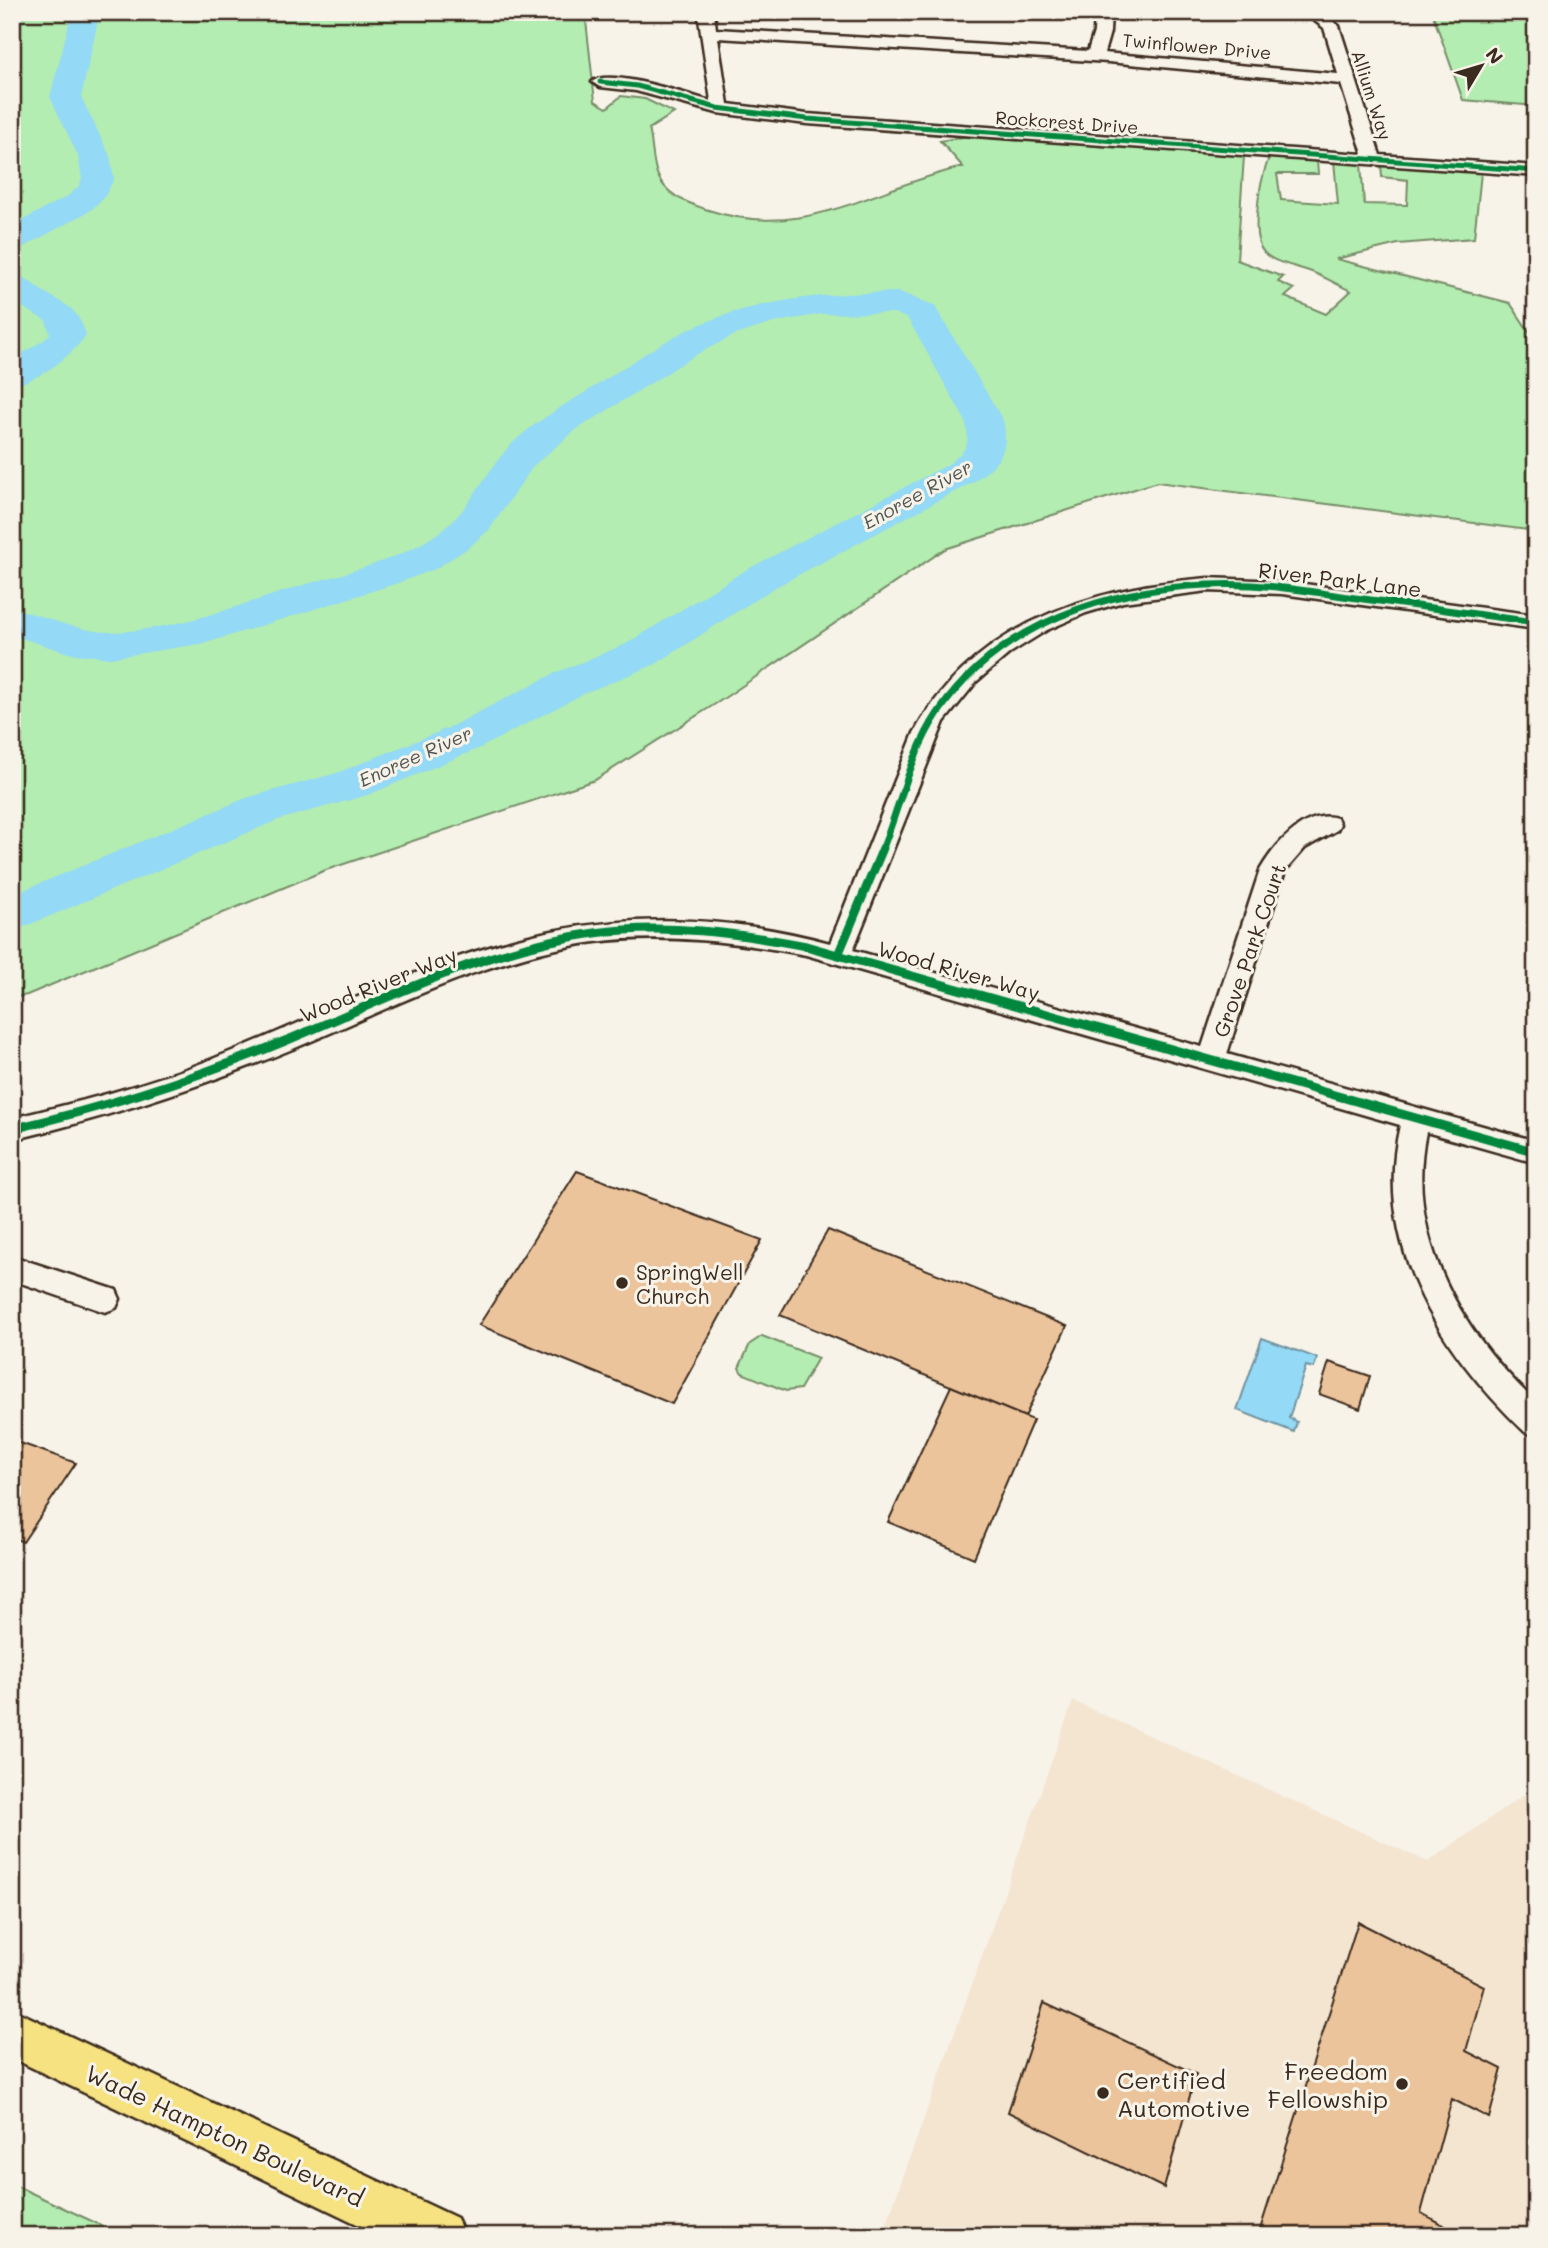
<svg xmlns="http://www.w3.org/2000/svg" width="1548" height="2248" font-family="Mali,sans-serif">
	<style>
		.built { fill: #f4e5d1 }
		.green { fill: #b3edb1; stroke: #778c68; stroke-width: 2 }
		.water { fill: #94d9f6; stroke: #7093a0; stroke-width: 2 }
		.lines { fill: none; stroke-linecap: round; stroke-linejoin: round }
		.river { fill: #94d9f6; fill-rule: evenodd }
		.building { fill: #ecc49c; stroke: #3b2a1e; stroke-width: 2 }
		.minor-casing { stroke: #3b2a1e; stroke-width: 5 }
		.major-casing { stroke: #3b2a1e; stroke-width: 5 }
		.minor { fill: #f7f3e8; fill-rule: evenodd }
		.major { fill: #f6e281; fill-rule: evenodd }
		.cycleway-far2-casing { stroke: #f7f3e8; stroke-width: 8 }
		.cycleway-far1-casing { stroke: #f7f3e8; stroke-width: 10 }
		.cycleway-casing { stroke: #f7f3e8; stroke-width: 13 }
		.cycleway-far2 { stroke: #00873e; stroke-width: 5 }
		.cycleway-far1 { stroke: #00873e; stroke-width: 7 }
		.cycleway { stroke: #00873e; stroke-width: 9 }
		.poi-dot { fill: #3b2a1e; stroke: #f7f3e8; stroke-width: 2.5 }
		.labels { text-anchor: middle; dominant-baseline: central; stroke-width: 6; stroke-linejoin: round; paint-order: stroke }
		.far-street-label { font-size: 18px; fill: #3b2a1e; stroke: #f7f3e8 }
		.far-water-label { font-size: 19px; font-style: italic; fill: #515654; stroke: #f7f3e8 }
		.street-label { font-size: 21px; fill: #3b2a1e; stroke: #f7f3e8 }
		.poi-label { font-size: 21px; fill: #3b2a1e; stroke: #f7f3e8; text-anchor: start }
		.near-poi-label { font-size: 24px; fill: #3b2a1e; stroke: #f7f3e8; text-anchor: end }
		.near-street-label { font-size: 24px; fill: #3b2a1e; stroke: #f7f3e8 }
	</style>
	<rect width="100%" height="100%" fill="#f7f3e8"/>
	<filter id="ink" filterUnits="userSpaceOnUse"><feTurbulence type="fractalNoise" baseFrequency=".0143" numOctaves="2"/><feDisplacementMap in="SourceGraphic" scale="14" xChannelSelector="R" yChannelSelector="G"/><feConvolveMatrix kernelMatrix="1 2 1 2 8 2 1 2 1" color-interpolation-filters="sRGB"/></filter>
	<g filter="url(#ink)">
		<path class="built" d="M 1073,1701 L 1428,1862 L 1536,1786 L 1536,2236 L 882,2236 Z"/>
		<path class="green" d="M 12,12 L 585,12 L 595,101 L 607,108 L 621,96 L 645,99 L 674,113 L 649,129 C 653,144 652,163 658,176 C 667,196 686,202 705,209 C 806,243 869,188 963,167 L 940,141 L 974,135 L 1244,156 L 1237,260 L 1283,277 L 1278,282 L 1294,289 L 1285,297 L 1326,314 L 1351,291 C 1336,284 1322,275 1306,270 C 1270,259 1253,259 1257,215 C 1258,195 1262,176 1269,157 L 1317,160 L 1318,174 L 1277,174 L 1281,200 L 1338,204 L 1334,161 L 1361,163 L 1364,204 L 1407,205 L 1408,180 L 1382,177 L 1381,163 L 1481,173 L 1474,238 L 1398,244 L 1336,259 L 1510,303 L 1536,342 L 1536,531 L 1157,482 L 945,549 L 720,701 L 595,780 L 326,870 L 27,995 L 12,998 Z
			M 1432,12 L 1536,12 L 1536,106 L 1463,100 Z
			M 762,1336 L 818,1358 L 800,1389 L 786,1391 L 742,1373 L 739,1368 L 750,1344 Z
			M 12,2184 L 124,2236 L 12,2236 Z"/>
		<path class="water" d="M 1262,1338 L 1317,1358 L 1314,1368 L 1306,1366 L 1289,1418 L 1297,1422 L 1294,1432 L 1237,1410 Z"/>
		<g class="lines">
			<path class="river" d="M 72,12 L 100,12 L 81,97 L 110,156 L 114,179 L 105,196 L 91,210 L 24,247 L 12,250 L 12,226 L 68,196 L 79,186 L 82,179 L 78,156 L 50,97 Z
				M 12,273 C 25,276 30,282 41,290 C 64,305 77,305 86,335 C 69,359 40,379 12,386 L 12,360 L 44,340 L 50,334 L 46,321 L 12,301 Z
				M 899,292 L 934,305 L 1003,420 C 1010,451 999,463 975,481 L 772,589 L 656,664 L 585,693 L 480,748 L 368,795 L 278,820 L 12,932 L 12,895 L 246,798 L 337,773 L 448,728 L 555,673 L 626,644 L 744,571 L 947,465 C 967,450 971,445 965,420 L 908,319 L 894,313 L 822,314 L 777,322 L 735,335 L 699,353 L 576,430 L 534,465 L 489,530 L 468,548 L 435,569 L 398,583 L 206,643 L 110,658 L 68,653 L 12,635 L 12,608 C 45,616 75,631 109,632 C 169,632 238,606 294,588 C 343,573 399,562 441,531 C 470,509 483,476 507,449 C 532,422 567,404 597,385 C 622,369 647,351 674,337 C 745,299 820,294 899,292 Z"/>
		</g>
		<path class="building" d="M 577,1171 L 762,1240 L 672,1404 L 479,1325 Z
			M 828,1230 L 1067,1326 L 1025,1417 L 780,1315 Z
			M 1329,1362 L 1370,1376 L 1360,1409 L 1319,1394 Z
			M 951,1386 L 1033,1420 L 974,1558 L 888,1522 Z
			M 12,1440 L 76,1463 L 23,1542 L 16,1539 L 12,1545 Z
			M 1358,1922 L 1484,1986 L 1466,2051 L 1502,2069 L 1489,2118 L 1452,2099 L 1421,2213 L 1456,2232 L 1455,2236 L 1258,2236 Z
			M 1044,2003 L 1196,2074 L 1164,2188 L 1008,2112 Z"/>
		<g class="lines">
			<defs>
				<path id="minor" d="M 698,12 L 714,12 L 716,29 L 1088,51 L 1094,32 L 1095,12 L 1111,12 L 1110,32 L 1104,53 L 1338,74 L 1324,28 L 1303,12 L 1321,12 L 1339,26 L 1380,155 L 1536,166 L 1536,176 L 807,124 L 717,113 L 636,91 L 600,87 L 592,82 C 607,67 689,95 711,101 ZM 718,38 L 1108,62 L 1341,84 L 1363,154 L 807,114 L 728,104 Z
					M 1208,578 L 1282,581 L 1536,615 L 1536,629 L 1282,594 L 1208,591 L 1123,602 L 1086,613 L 1047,630 L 1010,653 L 977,681 L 944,722 L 853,950 L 1202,1047 L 1260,870 C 1274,846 1305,809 1337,818 L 1340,824 L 1337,830 L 1305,848 L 1285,871 L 1227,1054 L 1536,1141 L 1536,1163 L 1426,1132 C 1404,1236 1462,1333 1536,1402 L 1536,1436 L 1525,1432 C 1441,1352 1372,1245 1400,1125 L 806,955 C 737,942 665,933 595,942 C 488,957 393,1007 295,1048 C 203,1086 109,1117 12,1140 L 12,1118 C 79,1102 146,1085 210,1060 C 323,1016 433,955 552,931 C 644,913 740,918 830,943 L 914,733 C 974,624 1091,587 1208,578 Z
					M 12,1256 L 116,1290 L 120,1299 L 116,1308 L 105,1312 L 12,1280 Z"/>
				<path id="major" d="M 12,2009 L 457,2218 L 464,2236 L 382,2236 L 12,2058 Z"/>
			</defs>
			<use href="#minor" class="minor-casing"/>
			<use href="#major" class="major-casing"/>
			<use href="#minor" class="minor"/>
			<use href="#major" class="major"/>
			<defs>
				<path id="cycleway-far2" d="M 600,82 L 637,86 L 717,108 L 807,119 L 1536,171"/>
				<path id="cycleway-far1" d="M 882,850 C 900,805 911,753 938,713 C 1007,612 1137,580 1252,585 C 1290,587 1326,594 1363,599 C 1421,606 1478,615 1536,622"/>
				<path id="cycleway" d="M 838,955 L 883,848
					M 12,1129 C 106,1107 196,1078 285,1041 C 386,999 485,948 595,933 C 665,923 737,933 806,946 L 1536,1152"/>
			</defs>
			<use href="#cycleway-far2" class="cycleway-far2-casing"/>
			<use href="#cycleway-far1" class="cycleway-far1-casing"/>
			<use href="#cycleway" class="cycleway-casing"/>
			<use href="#cycleway-far2" class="cycleway-far2"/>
			<use href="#cycleway-far1" class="cycleway-far1"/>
			<use href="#cycleway" class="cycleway"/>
		</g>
	</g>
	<g class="poi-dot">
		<circle cx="622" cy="1283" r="7"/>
		<circle cx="1402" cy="2084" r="7"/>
		<circle cx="1103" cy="2093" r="7"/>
	</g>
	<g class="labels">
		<g class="far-street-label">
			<text transform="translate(1197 46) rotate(5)">Twinflower Drive</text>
			<text transform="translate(1372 95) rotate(72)">Allium Way</text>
			<text transform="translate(1067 122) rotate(4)">Rockcrest Drive</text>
		</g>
		<g class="far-water-label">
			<text transform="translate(917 494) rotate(-29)">Enoree River</text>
			<text transform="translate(415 756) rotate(-24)">Enoree River</text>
		</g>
		<g class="street-label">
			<text transform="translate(1340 579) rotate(7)">River Park Lane</text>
			<text transform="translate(1249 950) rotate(-71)">Grove Park Court</text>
			<text transform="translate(959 970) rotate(16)">Wood River Way</text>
			<text transform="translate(378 984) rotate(-22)">Wood River Way</text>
		</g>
		<g class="poi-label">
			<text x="636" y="1271">SpringWell<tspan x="636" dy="24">Church</tspan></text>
		</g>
		<g class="near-poi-label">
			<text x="1388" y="2070">Freedom<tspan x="1388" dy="28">Fellowship</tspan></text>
			<text x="1117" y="2079" text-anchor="start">Certified<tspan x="1117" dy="28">Automotive</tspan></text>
		</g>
		<g class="near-street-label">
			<text transform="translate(225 2135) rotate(25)">Wade Hampton Boulevard</text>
		</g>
	</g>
	<rect width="1548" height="2248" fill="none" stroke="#f7f3e8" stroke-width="42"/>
	<rect x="21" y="21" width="1506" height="2206" fill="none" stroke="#3b2a1e" stroke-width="2.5" filter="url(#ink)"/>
	<g transform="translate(1481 66) rotate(52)" stroke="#f7f3e8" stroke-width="5" paint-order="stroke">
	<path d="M0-5L12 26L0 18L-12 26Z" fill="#3b2a1e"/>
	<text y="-10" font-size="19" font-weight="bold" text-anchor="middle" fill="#3b2a1e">N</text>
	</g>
</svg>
